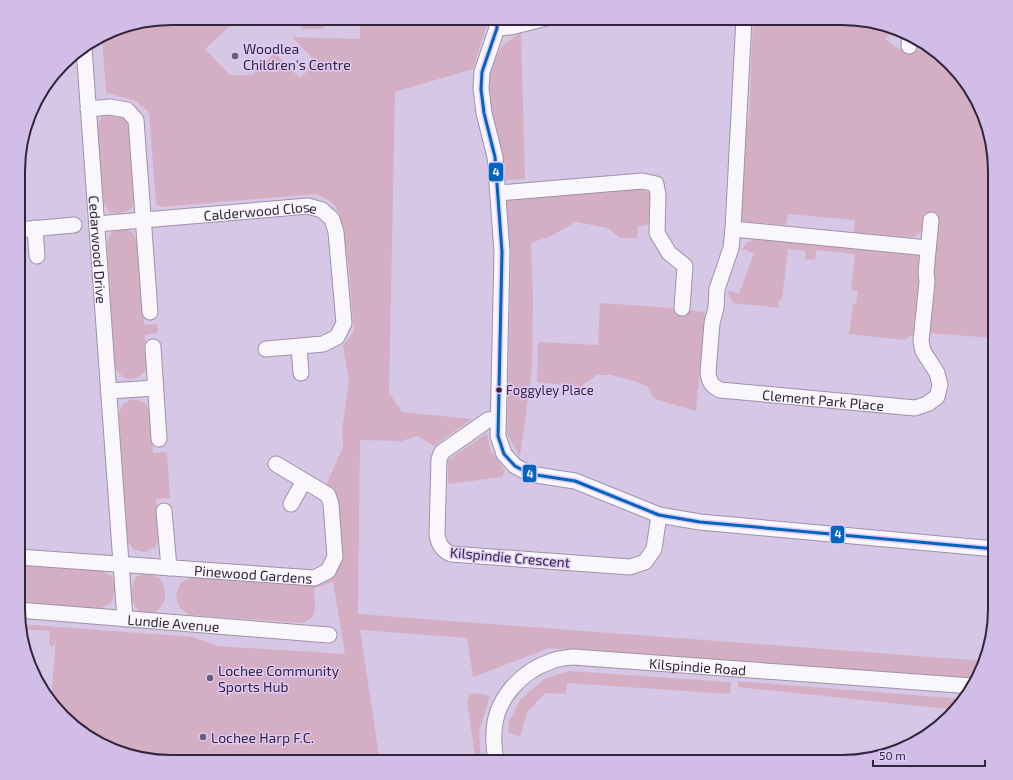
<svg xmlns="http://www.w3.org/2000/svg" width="1013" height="780" font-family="'Exo 2',sans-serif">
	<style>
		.green { fill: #d4afc3 }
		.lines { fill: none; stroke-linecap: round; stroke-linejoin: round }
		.minor-casing { stroke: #9e92aa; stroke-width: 17 }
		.minor { stroke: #f9f7fb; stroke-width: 15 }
		.bus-1-casing { stroke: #e0caf8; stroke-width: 6 }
		.bus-1 { stroke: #0065bd; stroke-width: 3 }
		.poi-dot { fill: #6b5e78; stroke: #e0caf8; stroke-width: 1.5 }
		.bus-dot { fill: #31263c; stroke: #e0caf8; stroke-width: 1.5 }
		.labels { text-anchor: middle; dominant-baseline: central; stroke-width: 3; stroke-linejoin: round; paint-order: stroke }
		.bus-label { font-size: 13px; fill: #31263c; stroke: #e0caf8; text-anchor: start }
		.poi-label { font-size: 14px; fill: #31263c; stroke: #e0caf8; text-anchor: start }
		.street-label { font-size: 14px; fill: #31263c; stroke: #e0caf8 }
		.rim { fill: none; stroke: #31263c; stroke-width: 2 }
		.line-badge { stroke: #e0caf8; stroke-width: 1.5 }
		.badge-label { font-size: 11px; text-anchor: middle; font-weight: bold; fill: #fff }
	</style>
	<rect width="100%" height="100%" fill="#d6c7e6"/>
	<path class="green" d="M 171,18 L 238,18 L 205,49 L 230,75 L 252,75 L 275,53 L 300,78 L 316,62 L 292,37 L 360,39 L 360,18 L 485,18 L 486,28 L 473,69 L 395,92 L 389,393 L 402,412 L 472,419 L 434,446 L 418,436 L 401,441 L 360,440 L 358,614 L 985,661 L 983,668 L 976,680 L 549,648 L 473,677 L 467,638 L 360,630 L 380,762 L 161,762 L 112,750 L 70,724 L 51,700 L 56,637 L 54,646 L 49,645 L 50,631 L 21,629 L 20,624 L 193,637 L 217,646 L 345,654 L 333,582 L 314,588 C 314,603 320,618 302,623 L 189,615 L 179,607 L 176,594 L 181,583 L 192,577 L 314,586 L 333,576 L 341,560 L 339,500 L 326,485 L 343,447 L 342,430 L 349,382 L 343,346 L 354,331 C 351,306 348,222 334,205 C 329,199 322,197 316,194 L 161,207 L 156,204 L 149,112 L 134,100 L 106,93 L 102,37 L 122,26 Z
		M 311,18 L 324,18 L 324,29 L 300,29 Z
		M 753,18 L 852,18 L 896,29 L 885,39 L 898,49 L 935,51 L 943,56 L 979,104 L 995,171 L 995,338 L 927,333 L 923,229 C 915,241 907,237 895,235 L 891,239 L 864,237 L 854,232 L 855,220 L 788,214 L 786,225 L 739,221 L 744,131 L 749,118 Z
		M 521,32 L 525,179 L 504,180 L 490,113 L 487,88 L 489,72 L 501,47 Z
		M 112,114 L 123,117 L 130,127 L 135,201 L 131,209 L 120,214 L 109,212 L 104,204 L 97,126 L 101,118 Z
		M 638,187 L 651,194 L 654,209 L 649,224 L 638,227 L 637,238 L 620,238 L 608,228 L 576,222 L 551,236 L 531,243 L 533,297 L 532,369 L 520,457 L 507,433 L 511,252 L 505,199 Z
		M 122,228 L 132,232 L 138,242 L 144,325 L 157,324 L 158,333 L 145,335 L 147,368 C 136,383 127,383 115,369 L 107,243 L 111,233 Z
		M 784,238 L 917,253 C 928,276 920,306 918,330 L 905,340 L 849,334 L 853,304 L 856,304 L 858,291 L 851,290 L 855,254 L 816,250 L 815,260 L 805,259 L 806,251 L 788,249 L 782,299 L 779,301 L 778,305 L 780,308 L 733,303 L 727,290 L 739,294 L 754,253 L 742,249 L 747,242 L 756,239 L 784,242 Z
		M 600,303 L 660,307 L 705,312 L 696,411 L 654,399 L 647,386 L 637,382 L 611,375 L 597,375 L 580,387 L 537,382 L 538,342 L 598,345 Z
		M 132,399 L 144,402 L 150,411 L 153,453 L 167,452 L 170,498 L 156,499 L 159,539 L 155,547 L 145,552 L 134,550 L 127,541 L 119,413 L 123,404 Z
		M 487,433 L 491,451 L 504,469 L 503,477 L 448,484 L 448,460 Z
		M 18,564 L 101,570 L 112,576 L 117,590 L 111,603 L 98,610 L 18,604 Z
		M 147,573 C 150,575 156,576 159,578 C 169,589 167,608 152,613 C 148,614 143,612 139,612 C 129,599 129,591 136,577 Z
		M 569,671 L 731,682 L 730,694 L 567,683 L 566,694 L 545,693 L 527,712 L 520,737 L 508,732 L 509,721 L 521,699 L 544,679 Z
		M 738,681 L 964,699 L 957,710 L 738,687 Z
		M 476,693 L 490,696 L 479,732 L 481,762 L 476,762 L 467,701 L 470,695 Z"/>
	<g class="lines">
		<defs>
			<g id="minor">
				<path d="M 496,18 L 497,28 L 482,72 L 481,89 L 484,113 L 495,157 L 502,252 L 498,436 L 504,454 L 515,466 L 530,474 L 575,481 L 659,515 L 700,522 L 995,549"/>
				<path id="s1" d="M 744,18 L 733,229 L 731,248 L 717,289 L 716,308 L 712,323 L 708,373 C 709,382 712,386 720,390 L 915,408 L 927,404 L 937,397 L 940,385 L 937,373 L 923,351 L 921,341 L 927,282 L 926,272 L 931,220"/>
				<path d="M 497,28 L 511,27 L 546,18"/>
				<path d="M 909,46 L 910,35"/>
				<path id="s2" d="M 84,48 L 125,619"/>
				<path d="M 88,109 L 110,107 L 127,110 L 136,120 L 150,312"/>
				<path d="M 498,193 L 642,181 L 656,184 L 658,195 L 657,233 L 669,253 L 685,266 L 682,308"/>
				<path id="s3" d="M 97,224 L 308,206 L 322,210 L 332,219 L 336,232 L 344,323 L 337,337 L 323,344 L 266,349"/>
				<path d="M 35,228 L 37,256"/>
				<path d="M 733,229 L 928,248"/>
				<path d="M 19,230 L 74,225"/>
				<path d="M 153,347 L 159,439"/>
				<path d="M 299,347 L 301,373"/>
				<path d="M 109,391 L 155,388"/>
				<path d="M 498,419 L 488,420 L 442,452 L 439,459 L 437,535 C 439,545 442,550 451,554 L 630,567 L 645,562 L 654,549 L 659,515"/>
				<path d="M 291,504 L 304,481"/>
				<path d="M 164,511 L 169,568"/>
				<path id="s4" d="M 18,557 L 314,578 L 328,571 L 335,557 L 331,504 L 328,495 L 276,464"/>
				<path id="s5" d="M 18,610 L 329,635"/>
				<path id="s6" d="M 496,762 C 495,753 493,743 494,734 C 494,700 521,671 552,661 C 558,658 566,658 573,657 L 972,686"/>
			</g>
		</defs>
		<use href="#minor" class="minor-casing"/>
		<use href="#minor" class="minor"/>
		<defs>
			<path id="bus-1" d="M 496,18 L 497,28 L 482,72 L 481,89 L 484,113 L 495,157 L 502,252 L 498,436 L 504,454 L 515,466 L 530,474 L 575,481 L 659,515 L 700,522 L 995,549"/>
		</defs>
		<use href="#bus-1" class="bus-1-casing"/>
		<use href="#bus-1" class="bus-1"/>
	</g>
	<g class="poi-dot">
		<circle cx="235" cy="56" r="4"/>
		<circle cx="210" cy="678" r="4"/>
		<circle cx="203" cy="737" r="4"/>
	</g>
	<circle class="bus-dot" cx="499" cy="390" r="3.5"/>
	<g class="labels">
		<g class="bus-label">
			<text x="506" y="390">Foggyley Place</text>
		</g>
		<g class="poi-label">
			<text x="243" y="48">Woodlea<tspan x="243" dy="16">Children's Centre</tspan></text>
			<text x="218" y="670">Lochee Community<tspan x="218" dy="16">Sports Hub</tspan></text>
			<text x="211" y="737">Lochee Harp F.C.</text>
		</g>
		<g class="street-label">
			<text stroke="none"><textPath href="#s3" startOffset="164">Calderwood Close</textPath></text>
			<text stroke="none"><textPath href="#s2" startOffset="202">Cedarwood Drive</textPath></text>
			<text stroke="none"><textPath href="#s1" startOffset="484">Clement Park Place</textPath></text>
			<text transform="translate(510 557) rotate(5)">Kilspindie Crescent</text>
			<text stroke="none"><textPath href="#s4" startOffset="236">Pinewood Gardens</textPath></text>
			<text stroke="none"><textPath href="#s5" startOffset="156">Lundie Avenue</textPath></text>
			<text stroke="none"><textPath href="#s6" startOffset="274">Kilspindie Road</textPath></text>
		</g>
	</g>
	<path d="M0 0H1013V780H0ZM171 25H842A146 146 0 0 1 988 171V609A146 146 0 0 1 842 755H171A146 146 0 0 1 25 609V171A146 146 0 0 1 171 25Z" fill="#d2bde9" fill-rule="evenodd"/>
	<path class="rim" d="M171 25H842A146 146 0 0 1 988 171V609A146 146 0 0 1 842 755H171A146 146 0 0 1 25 609V171A146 146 0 0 1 171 25Z"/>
	<g class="line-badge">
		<rect x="488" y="162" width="16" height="20" rx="4" fill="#0065bd"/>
		<rect x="522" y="464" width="15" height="19" rx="4" fill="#0065bd"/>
		<rect x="830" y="525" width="15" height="19" rx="4" fill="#0065bd"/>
	</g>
	<g class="badge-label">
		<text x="496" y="176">4</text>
		<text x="530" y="478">4</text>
		<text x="838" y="538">4</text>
	</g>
	<path d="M873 760v6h112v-6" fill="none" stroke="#31263c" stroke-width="2"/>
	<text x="879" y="760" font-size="12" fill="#31263c" stroke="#e0caf8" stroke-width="3" paint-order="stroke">50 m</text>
</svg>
